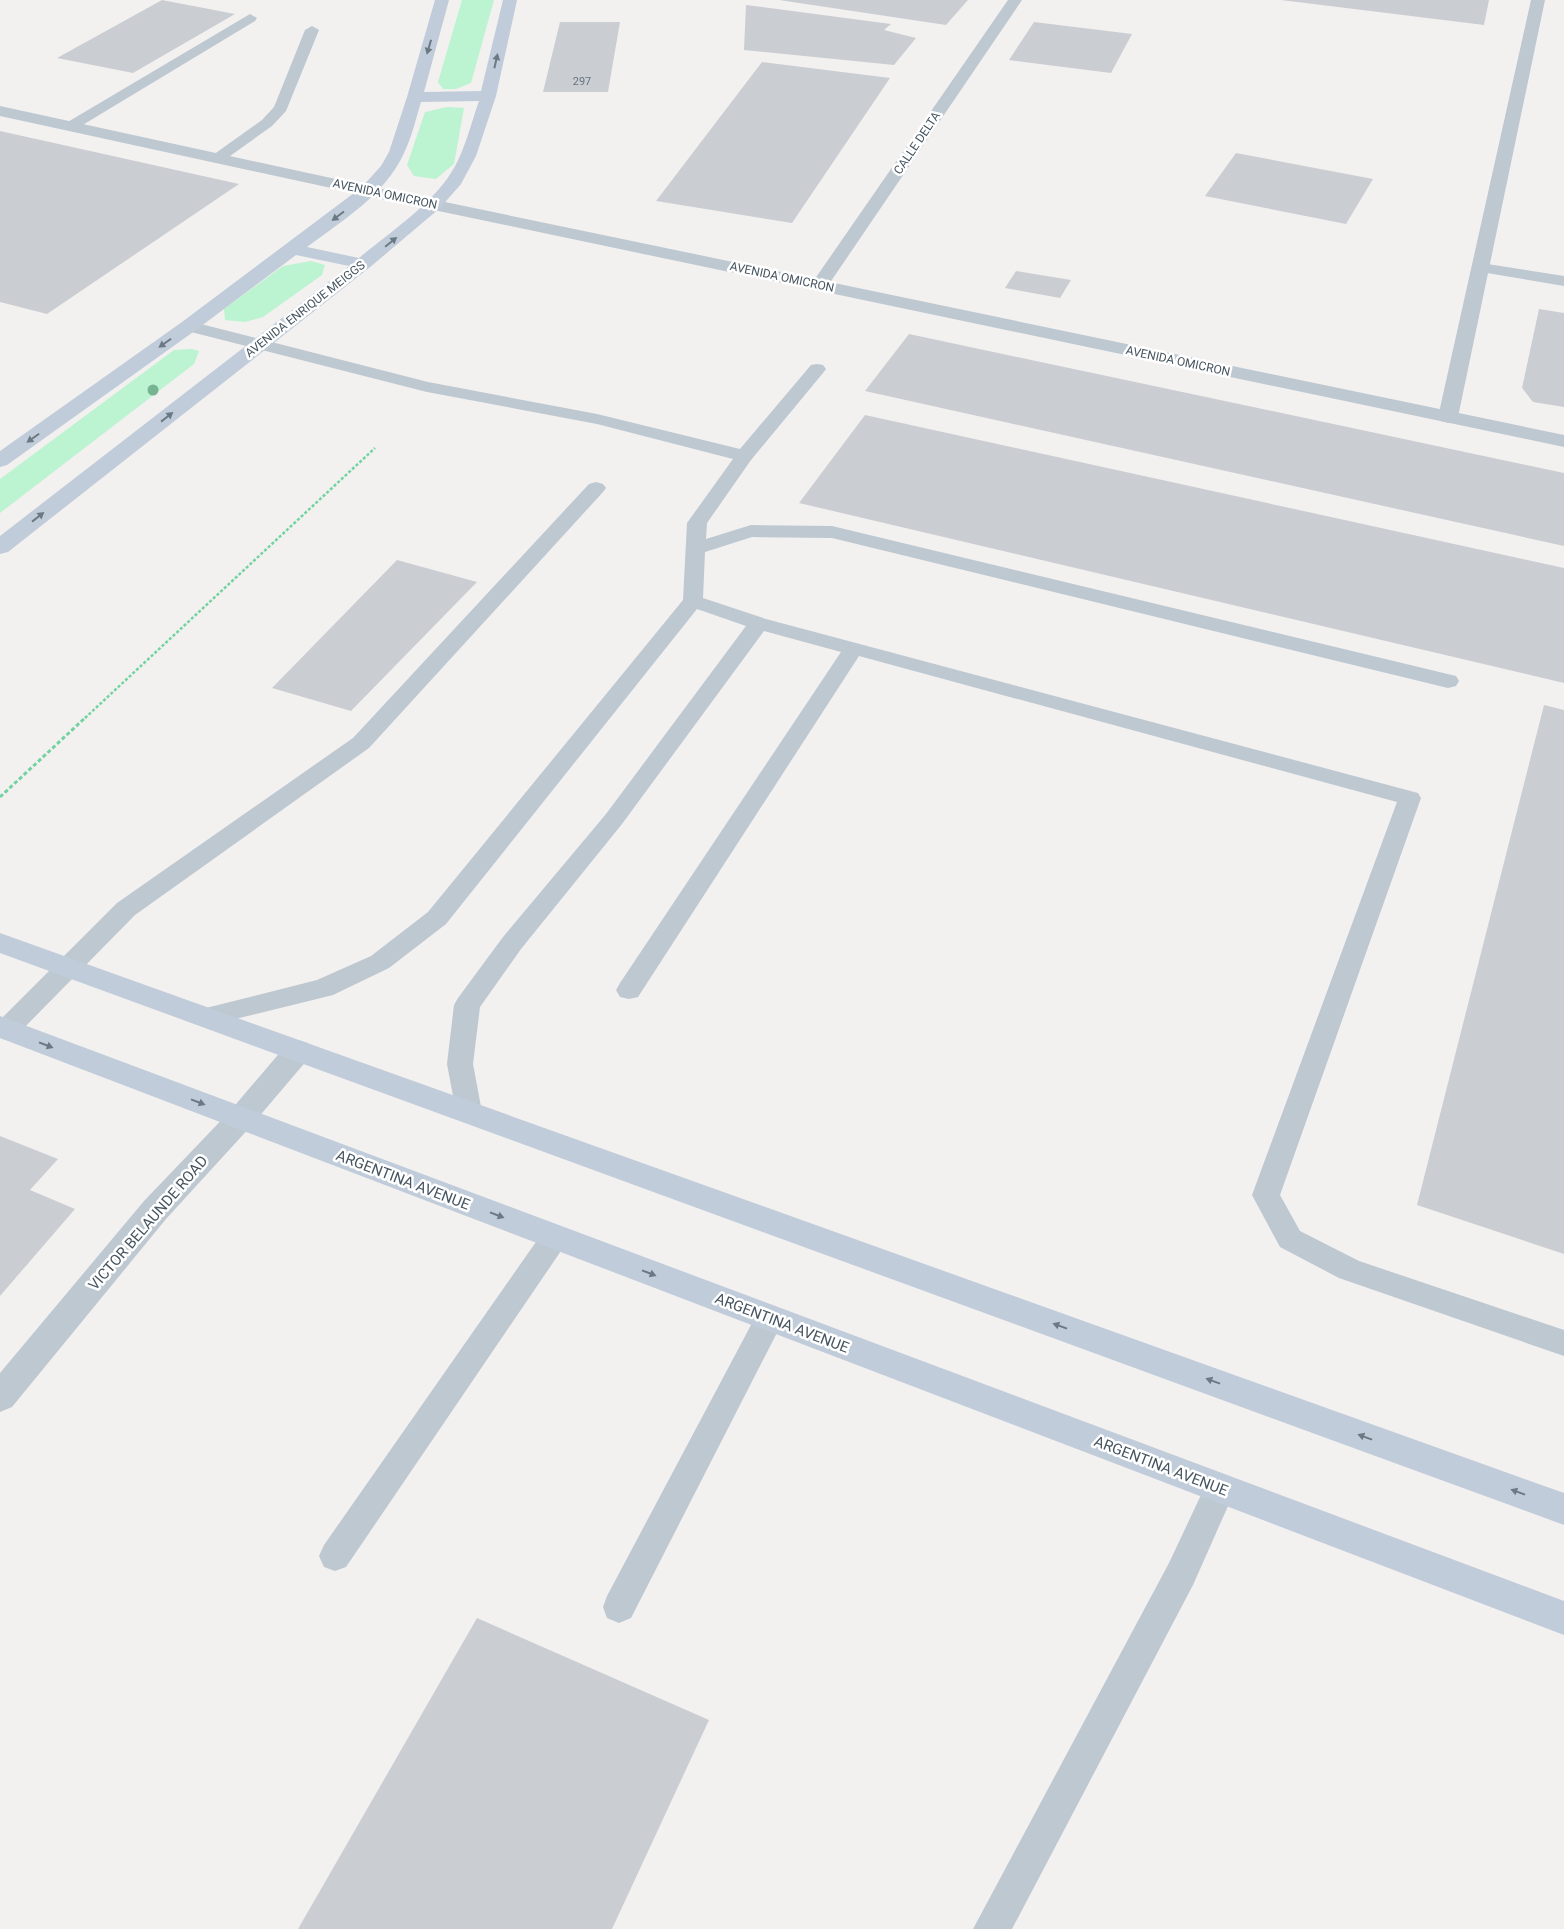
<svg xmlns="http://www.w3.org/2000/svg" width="1564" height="1929" font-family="Roboto,sans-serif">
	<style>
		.green { fill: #bcf3d0 }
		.building { fill: #caced3 }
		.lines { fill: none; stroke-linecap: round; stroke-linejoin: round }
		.path-far1 { stroke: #71d4a0; stroke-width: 2.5; stroke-dasharray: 3 2; stroke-linecap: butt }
		.path { stroke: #71d4a0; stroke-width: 3; stroke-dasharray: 4 2.5; stroke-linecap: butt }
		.service { fill: #bdc8d1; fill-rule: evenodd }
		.minor { fill: #bdc8d1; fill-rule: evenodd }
		.tertiary { fill: #bdc8d1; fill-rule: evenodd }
		.secondary { fill: #c0ccd9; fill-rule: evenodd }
		.tree { fill: #76b492 }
		.oneway { fill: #6b7984 }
		.labels { text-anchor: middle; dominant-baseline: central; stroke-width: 5; stroke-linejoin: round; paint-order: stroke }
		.far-number-label { font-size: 11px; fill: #67737d }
		.far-street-label { font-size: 12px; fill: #465560; stroke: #fff }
		.street-label { font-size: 15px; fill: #465560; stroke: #fff }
	</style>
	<rect width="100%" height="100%" fill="#f3f0f0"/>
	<path class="green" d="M 462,0 L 494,0 L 471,83 L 456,89 L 443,89 L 438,82 Z
		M 447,107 L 464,108 L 454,164 L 436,179 L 414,176 L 407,165 L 425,112 Z
		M 311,261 L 325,265 L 322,275 L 263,317 L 245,322 L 225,320 L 224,309 L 283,266 Z
		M 192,349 L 199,351 L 194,364 L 0,513 L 0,479 L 174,350 Z"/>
	<path class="building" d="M 162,0 L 235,14 L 133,73 L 57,58 Z
		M 779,0 L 968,0 L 946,25 Z
		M 1281,0 L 1489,0 L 1484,25 Z
		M 746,5 L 891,24 L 884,30 L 916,38 L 894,65 L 744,50 Z
		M 560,22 L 620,22 L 608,92 L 543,92 Z
		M 1034,22 L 1132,34 L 1111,73 L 1009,60 Z
		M 762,62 L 890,78 L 792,223 L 656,201 Z
		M 0,131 L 239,184 L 47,314 L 0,302 Z
		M 1236,153 L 1373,179 L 1346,224 L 1205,196 Z
		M 1016,271 L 1071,280 L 1060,298 L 1005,288 Z
		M 1539,309 L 1564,313 L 1564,407 L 1533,402 L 1522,388 Z
		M 909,334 L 1564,473 L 1564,546 L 865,391 Z
		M 865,415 L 1564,568 L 1564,683 L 799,503 Z
		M 397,560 L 477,582 L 351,711 L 272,688 Z
		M 1544,705 L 1564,710 L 1564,1254 L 1417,1205 Z
		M 0,1136 L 58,1159 L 30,1190 L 75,1209 L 0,1296 Z
		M 477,1618 L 709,1720 L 612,1929 L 298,1929 Z"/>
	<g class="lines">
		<path class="path-far1" d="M 85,718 L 375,448"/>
		<path class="path" d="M 0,797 L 86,717"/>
		<path class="service" d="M 250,14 L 257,18 L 255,21 L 76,129 L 66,129 L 64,126 L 66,123 Z
			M 312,26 L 319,30 L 286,111 L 272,126 L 223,161 L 213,161 L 211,158 L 213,155 L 262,120 L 274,107 L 305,30 Z
			M 1481,263 L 1564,276 L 1564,286 L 1475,271 L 1473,268 L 1475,265 Z
			M 189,321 L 428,382 L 597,414 L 740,449 L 811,365 L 817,364 L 823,365 L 826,369 L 823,373 L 751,460 L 707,523 L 706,539 L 751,525 L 832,526 L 1456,676 L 1459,681 L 1456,686 L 1448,688 L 832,538 L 752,537 L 705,552 L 703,598 L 766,619 L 1418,793 L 1421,798 L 1280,1195 L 1300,1231 L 1359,1261 L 1564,1330 L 1564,1356 L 1339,1278 L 1280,1247 L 1252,1195 L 1397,802 L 859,656 L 638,997 L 629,999 L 620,997 L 616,990 L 620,983 L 841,652 L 764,631 L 622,824 L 521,949 L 480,1007 L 473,1064 L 482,1112 L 478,1119 L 469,1122 L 460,1119 L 456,1112 L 447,1064 L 454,1005 L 458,998 L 503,937 L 606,814 L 746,626 L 697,609 L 446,924 L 389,968 L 333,995 L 207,1026 L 198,1024 L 194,1017 L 198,1010 L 317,980 L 371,956 L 428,912 L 683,600 L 687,523 L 733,459 L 597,424 L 427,392 L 183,330 L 180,326 L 183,322 Z
			M 596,482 L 603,484 L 606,488 L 603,492 L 369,748 L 135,915 L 15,1037 L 6,1040 L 0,1038 L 0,1020 L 117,903 L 353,738 L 589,484 Z
			M 555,1225 L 565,1229 L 569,1237 L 565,1245 L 346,1567 L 335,1571 L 324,1567 L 319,1556 L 324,1545 L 545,1229 Z
			M 769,1307 L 779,1310 L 784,1319 L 631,1618 L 619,1623 L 607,1618 L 603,1607 L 607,1596 L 759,1310 Z
			M 1220,1474 L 1231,1478 L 1236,1488 L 1193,1585 L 1012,1929 L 973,1929 L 1169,1563 L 1209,1478 Z"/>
		<path class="minor" d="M 1008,0 L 1022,0 L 825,290 L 819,291 L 813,290 L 810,286 Z
			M 1531,0 L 1545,0 L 1458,417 L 1455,421 L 1448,423 L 1441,421 L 1438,417 Z
			M 0,106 L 368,186 L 374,187 L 376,191 L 374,195 L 368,196 L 0,116 Z"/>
		<path class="tertiary" d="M 368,186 L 1564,435 L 1564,447 L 362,195 L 360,191 L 362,187 Z
			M 298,1040 L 308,1043 L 312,1051 L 308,1059 L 251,1126 L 166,1219 L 12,1407 L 0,1412 L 0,1373 L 144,1201 L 231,1110 L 288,1043 Z"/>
		<path class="secondary" d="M 435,0 L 449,0 L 424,92 L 481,91 L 503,0 L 517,0 L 496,96 L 476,156 L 461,184 L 440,208 L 369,268 L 8,552 L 0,554 L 0,536 L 349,266 L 296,255 L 196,330 L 7,465 L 0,467 L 0,451 L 182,322 L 362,187 L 381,166 L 389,152 L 407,97 ZM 479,101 C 470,126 464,156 447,179 C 424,210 389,233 359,258 L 307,247 C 343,220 385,195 404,153 C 412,137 416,118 421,102 Z
			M 0,933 L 1564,1493 L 1564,1525 L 0,953 Z
			M 0,1016 L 1564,1601 L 1564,1635 L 0,1038 Z"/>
	</g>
	<circle class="tree" cx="153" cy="390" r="5.5"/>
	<defs><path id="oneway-solid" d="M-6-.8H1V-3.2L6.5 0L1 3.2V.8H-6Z" transform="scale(1.25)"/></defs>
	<g class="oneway">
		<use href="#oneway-solid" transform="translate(429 47) rotate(106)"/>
		<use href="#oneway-solid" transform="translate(496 61) rotate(-77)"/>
		<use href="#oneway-solid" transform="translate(338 216) rotate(143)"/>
		<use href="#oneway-solid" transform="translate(391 242) rotate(-39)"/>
		<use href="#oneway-solid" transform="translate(165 343) rotate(145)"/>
		<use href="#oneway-solid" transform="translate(167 417) rotate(-38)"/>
		<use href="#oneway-solid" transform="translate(33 438) rotate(145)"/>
		<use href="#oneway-solid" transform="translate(38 517) rotate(-38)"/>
		<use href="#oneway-solid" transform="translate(46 1045) rotate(21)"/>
		<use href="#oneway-solid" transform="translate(198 1102) rotate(21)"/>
		<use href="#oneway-solid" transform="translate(497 1215) rotate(21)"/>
		<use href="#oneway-solid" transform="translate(649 1273) rotate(21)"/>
		<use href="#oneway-solid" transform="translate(1060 1326) rotate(-160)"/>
		<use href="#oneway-solid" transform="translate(1213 1381) rotate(-160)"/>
		<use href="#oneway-solid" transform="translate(1365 1437) rotate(-160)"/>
		<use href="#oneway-solid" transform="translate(1518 1492) rotate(-160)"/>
	</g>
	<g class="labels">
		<g class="far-number-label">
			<text x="582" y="81">297</text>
		</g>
		<g class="far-street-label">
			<text transform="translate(917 143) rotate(-56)">CALLE DELTA</text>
			<text transform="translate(385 194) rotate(12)">AVENIDA OMICRON</text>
			<text transform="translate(782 277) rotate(12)">AVENIDA OMICRON</text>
			<text transform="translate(305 309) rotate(-38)">AVENIDA ENRIQUE MEIGGS</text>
			<text transform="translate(1178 361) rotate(12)">AVENIDA OMICRON</text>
		</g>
		<g class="street-label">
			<text transform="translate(403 1180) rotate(21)">ARGENTINA AVENUE</text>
			<text transform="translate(148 1223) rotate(-49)">VICTOR BELAUNDE ROAD</text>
			<text transform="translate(782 1323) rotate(21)">ARGENTINA AVENUE</text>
			<text transform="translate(1161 1466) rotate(21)">ARGENTINA AVENUE</text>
		</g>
	</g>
</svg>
